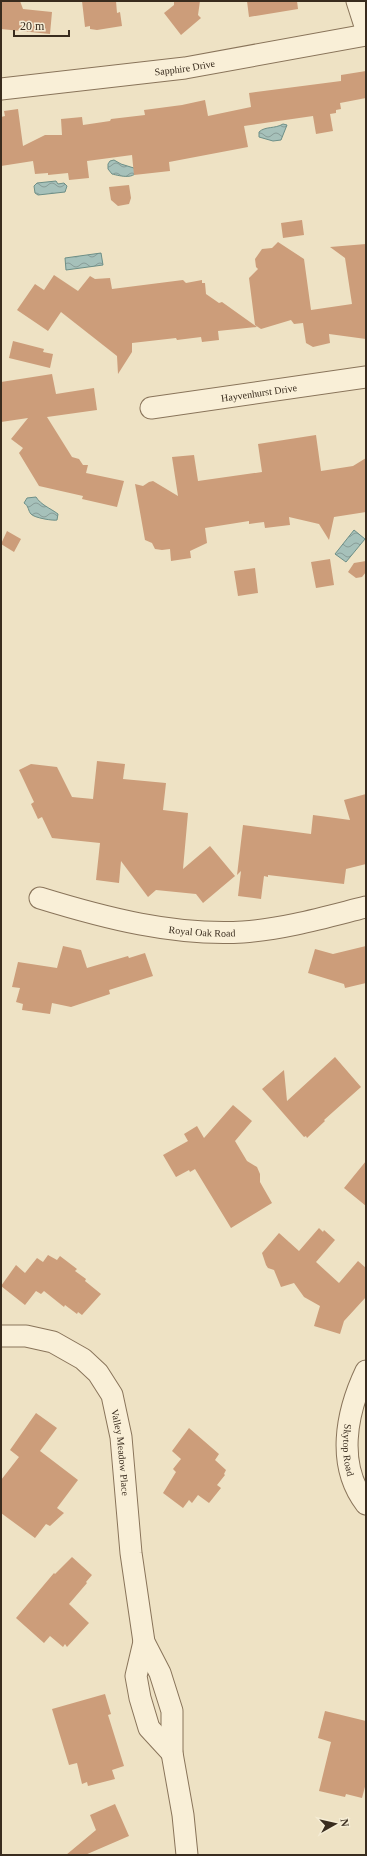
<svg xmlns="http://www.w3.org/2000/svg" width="367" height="1856" font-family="Georgia,serif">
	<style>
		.water { fill: url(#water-waves); stroke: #6d8f87 }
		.building { fill: #cc9d7a }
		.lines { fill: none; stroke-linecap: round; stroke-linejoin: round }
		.minor-casing { stroke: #89745a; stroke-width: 23 }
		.minor { stroke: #f9efd7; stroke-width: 21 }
		.labels { text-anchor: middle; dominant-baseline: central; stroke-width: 4; stroke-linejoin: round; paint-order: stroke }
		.street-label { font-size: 10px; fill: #392c1e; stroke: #f5ecd4 }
	</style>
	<defs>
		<pattern id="water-waves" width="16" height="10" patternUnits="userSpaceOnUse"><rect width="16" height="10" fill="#a6c1ba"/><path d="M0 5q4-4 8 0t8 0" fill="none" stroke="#889d97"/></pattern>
	</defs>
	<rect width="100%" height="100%" fill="#eee2c4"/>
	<path class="water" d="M 283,124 L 287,125 L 281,140 L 273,141 L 259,137 L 259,132 C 265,126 275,129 283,124 Z
		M 114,160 L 121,164 L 137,169 C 136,180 120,176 112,174 L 108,169 L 108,164 L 110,161 Z
		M 56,181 L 58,184 L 64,183 L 67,186 L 65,192 L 38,195 L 35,193 L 34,186 L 37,183 Z
		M 101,253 L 103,265 L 66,270 L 65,258 Z
		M 36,497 C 41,505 50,508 58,514 L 57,520 C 54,521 34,518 31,514 C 28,511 29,506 24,503 L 27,498 Z
		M 354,530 L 365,539 L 346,562 L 335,554 Z"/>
	<path class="building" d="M 1,1 L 20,1 L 23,9 L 52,12 L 50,34 L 1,29 Z
		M 82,1 L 116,1 L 117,13 L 120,12 L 122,26 L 97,30 L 90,29 L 90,26 L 85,27 Z
		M 174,1 L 200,1 L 198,15 L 201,18 L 181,35 L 164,13 L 174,5 Z
		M 247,1 L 297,1 L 298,9 L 249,17 Z
		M 366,71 L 366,98 L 340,103 L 341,109 L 336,110 L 336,113 L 330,114 L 333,131 L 316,134 L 313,116 L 244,126 L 248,147 L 169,162 L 170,171 L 134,175 L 132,155 L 87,161 L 89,178 L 69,180 L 68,173 L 48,175 L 48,173 L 35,174 L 33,161 L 1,166 L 1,117 L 5,116 L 4,111 L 18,109 L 23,146 L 45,135 L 62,135 L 61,119 L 82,117 L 83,125 L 110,121 L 111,119 L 145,115 L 144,110 L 182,105 L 205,100 L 208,116 L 251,107 L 249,93 L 341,81 L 341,75 Z
		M 129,185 L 131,198 L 129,204 L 118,206 L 111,200 L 109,187 Z
		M 302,220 L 304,235 L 283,238 L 281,223 Z
		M 278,242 L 304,259 L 311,310 L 352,304 L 345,258 L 330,247 L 366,244 L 366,339 L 329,334 L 330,343 L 313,347 L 306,343 L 303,323 L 294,324 L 291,320 L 261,329 L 255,325 L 249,278 L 258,269 L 256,267 L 255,259 L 262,249 L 272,248 Z
		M 54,275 L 78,291 L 90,276 L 95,279 L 110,278 L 112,289 L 183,280 L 186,283 L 202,280 L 202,283 L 205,283 L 206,294 L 219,303 L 222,302 L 257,327 L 218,331 L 219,340 L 202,342 L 201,337 L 177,340 L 176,338 L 132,343 L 132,352 L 118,374 L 117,356 L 61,312 L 48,331 L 17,310 L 35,284 L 44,290 Z
		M 13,341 L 44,349 L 43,352 L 53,354 L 50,368 L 9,358 Z
		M 52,374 L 56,394 L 94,388 L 97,410 L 47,417 L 72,457 L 79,459 L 83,465 L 88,465 L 86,473 L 124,481 L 117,507 L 82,499 L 83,496 L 39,486 L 19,453 L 23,448 L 11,439 L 28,418 L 1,422 L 1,382 Z
		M 316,435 L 321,471 L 353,466 L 366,458 L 366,512 L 334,517 L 329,540 L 319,524 L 289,517 L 290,525 L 265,528 L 264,522 L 249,524 L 249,521 L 205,528 L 207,543 L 190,551 L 191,558 L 171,561 L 170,549 L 162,550 L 155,549 L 152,543 L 145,540 L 135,484 L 143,486 L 149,482 L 153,481 L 178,496 L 172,457 L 194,455 L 198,481 L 262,472 L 258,444 Z
		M 7,531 L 21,539 L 14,552 L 1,544 Z
		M 330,559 L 334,585 L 316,588 L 311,562 Z
		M 366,561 L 366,572 L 362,577 L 356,578 L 348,572 L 354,563 Z
		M 255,568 L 258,593 L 238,596 L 234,571 Z
		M 97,761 L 125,764 L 123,779 L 166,783 L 163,810 L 188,813 L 183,869 L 210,846 L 235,876 L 203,903 L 196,894 L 156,890 L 148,897 L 121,861 L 119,883 L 96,880 L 100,843 L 52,838 L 42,817 L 38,819 L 31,804 L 34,802 L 19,770 L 31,764 L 57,767 L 72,797 L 93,799 Z
		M 366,794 L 366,864 L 346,869 L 344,884 L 268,875 L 268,877 L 264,876 L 261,899 L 238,896 L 241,871 L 237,875 L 243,825 L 311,834 L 313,815 L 350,820 L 344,800 Z
		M 63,946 L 81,950 L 87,968 L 128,956 L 129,958 L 145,953 L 153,976 L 109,990 L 110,994 L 71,1007 L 52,1003 L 50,1014 L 22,1010 L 23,1004 L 16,1002 L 20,988 L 12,987 L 18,962 L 57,968 Z
		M 366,946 L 366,983 L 345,988 L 344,984 L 308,973 L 315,949 L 333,954 Z
		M 335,1057 L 361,1087 L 324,1120 L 325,1121 L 307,1138 L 306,1136 L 304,1137 L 262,1089 L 284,1070 L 287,1101 Z
		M 233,1105 L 252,1121 L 235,1141 L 247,1161 L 257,1167 L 260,1174 L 260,1182 L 272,1203 L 231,1228 L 195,1169 L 190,1172 L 189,1170 L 176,1177 L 163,1155 L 188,1141 L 184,1134 L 197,1126 L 204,1138 Z
		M 366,1161 L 366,1206 L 344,1188 Z
		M 319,1228 L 323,1232 L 324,1230 L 335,1240 L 316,1262 L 339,1283 L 358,1261 L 366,1268 L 366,1297 L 344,1321 L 340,1334 L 314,1326 L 320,1306 L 304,1297 L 294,1283 L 281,1287 L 274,1270 L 268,1268 L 266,1265 L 262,1253 L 279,1233 L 299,1251 Z
		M 48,1255 L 57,1260 L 60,1256 L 77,1269 L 75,1271 L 86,1279 L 85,1281 L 101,1294 L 82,1315 L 78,1312 L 77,1314 L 65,1305 L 64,1307 L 44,1291 L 41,1294 L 36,1291 L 25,1305 L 1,1286 L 16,1265 L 25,1273 L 37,1258 L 43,1262 Z
		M 36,1413 L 57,1428 L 40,1451 L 78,1480 L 57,1508 L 64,1513 L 50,1526 L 46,1524 L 35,1538 L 1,1513 L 1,1480 L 19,1457 L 10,1450 Z
		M 189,1428 L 219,1454 L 215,1460 L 226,1470 L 224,1474 L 225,1475 L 217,1485 L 221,1488 L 209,1503 L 198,1495 L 192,1503 L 189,1500 L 183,1508 L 163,1493 L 176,1472 L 173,1469 L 181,1459 L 172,1451 Z
		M 72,1557 L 92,1575 L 86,1582 L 87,1583 L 69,1604 L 89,1623 L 67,1647 L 65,1644 L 63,1647 L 50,1636 L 44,1643 L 16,1618 L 54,1573 L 55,1574 Z
		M 105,1694 L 111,1714 L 108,1715 L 124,1766 L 112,1770 L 115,1779 L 88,1786 L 87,1782 L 82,1784 L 77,1763 L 69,1765 L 52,1709 Z
		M 325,1711 L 366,1721 L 366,1783 L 362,1798 L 346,1794 L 345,1797 L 319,1791 L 331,1742 L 318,1738 Z
		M 115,1804 L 129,1836 L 85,1855 L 66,1855 L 96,1830 L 90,1815 Z"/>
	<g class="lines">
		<defs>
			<g id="minor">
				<path d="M 357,1 L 366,29"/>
				<path id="s1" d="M 1,89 L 185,68 L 366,35"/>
				<path id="s2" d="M 151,408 L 366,377"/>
				<path id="s3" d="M 40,898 C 105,918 174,936 243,932 C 285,929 326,917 366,907"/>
				<path id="s4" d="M 1,1336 L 26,1336 L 53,1342 L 83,1359 L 98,1373 L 112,1395 L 121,1437 L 131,1553 L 144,1642 L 160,1673 L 172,1711 L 172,1753 L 183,1815 L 187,1855"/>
				<path id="s5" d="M 366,1371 C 346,1413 336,1465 366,1504"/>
				<path d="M 144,1642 L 136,1676 L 140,1698 L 149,1728 L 172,1753"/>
			</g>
		</defs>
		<use href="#minor" class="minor-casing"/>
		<use href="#minor" class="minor"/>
	</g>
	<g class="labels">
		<g class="street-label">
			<text stroke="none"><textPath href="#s1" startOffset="185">Sapphire Drive</textPath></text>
			<text stroke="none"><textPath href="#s2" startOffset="109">Hayvenhurst Drive</textPath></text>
			<text stroke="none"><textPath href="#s3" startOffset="166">Royal Oak Road</textPath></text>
			<text stroke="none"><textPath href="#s5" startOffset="82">Skytop Road</textPath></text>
			<text stroke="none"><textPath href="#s4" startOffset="192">Valley Meadow Place</textPath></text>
		</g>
	</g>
	<rect width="367" height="1856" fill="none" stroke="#392c1e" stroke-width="4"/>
	<g transform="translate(335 1824) rotate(82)" stroke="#f5ecd4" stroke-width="3" paint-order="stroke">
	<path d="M0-3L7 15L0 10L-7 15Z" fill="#392c1e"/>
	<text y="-6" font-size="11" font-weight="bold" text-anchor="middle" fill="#392c1e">N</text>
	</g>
	<path d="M14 30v6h55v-6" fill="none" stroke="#392c1e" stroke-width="2"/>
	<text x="20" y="30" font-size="12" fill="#392c1e" stroke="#f5ecd4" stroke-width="3" paint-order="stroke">20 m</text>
</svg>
